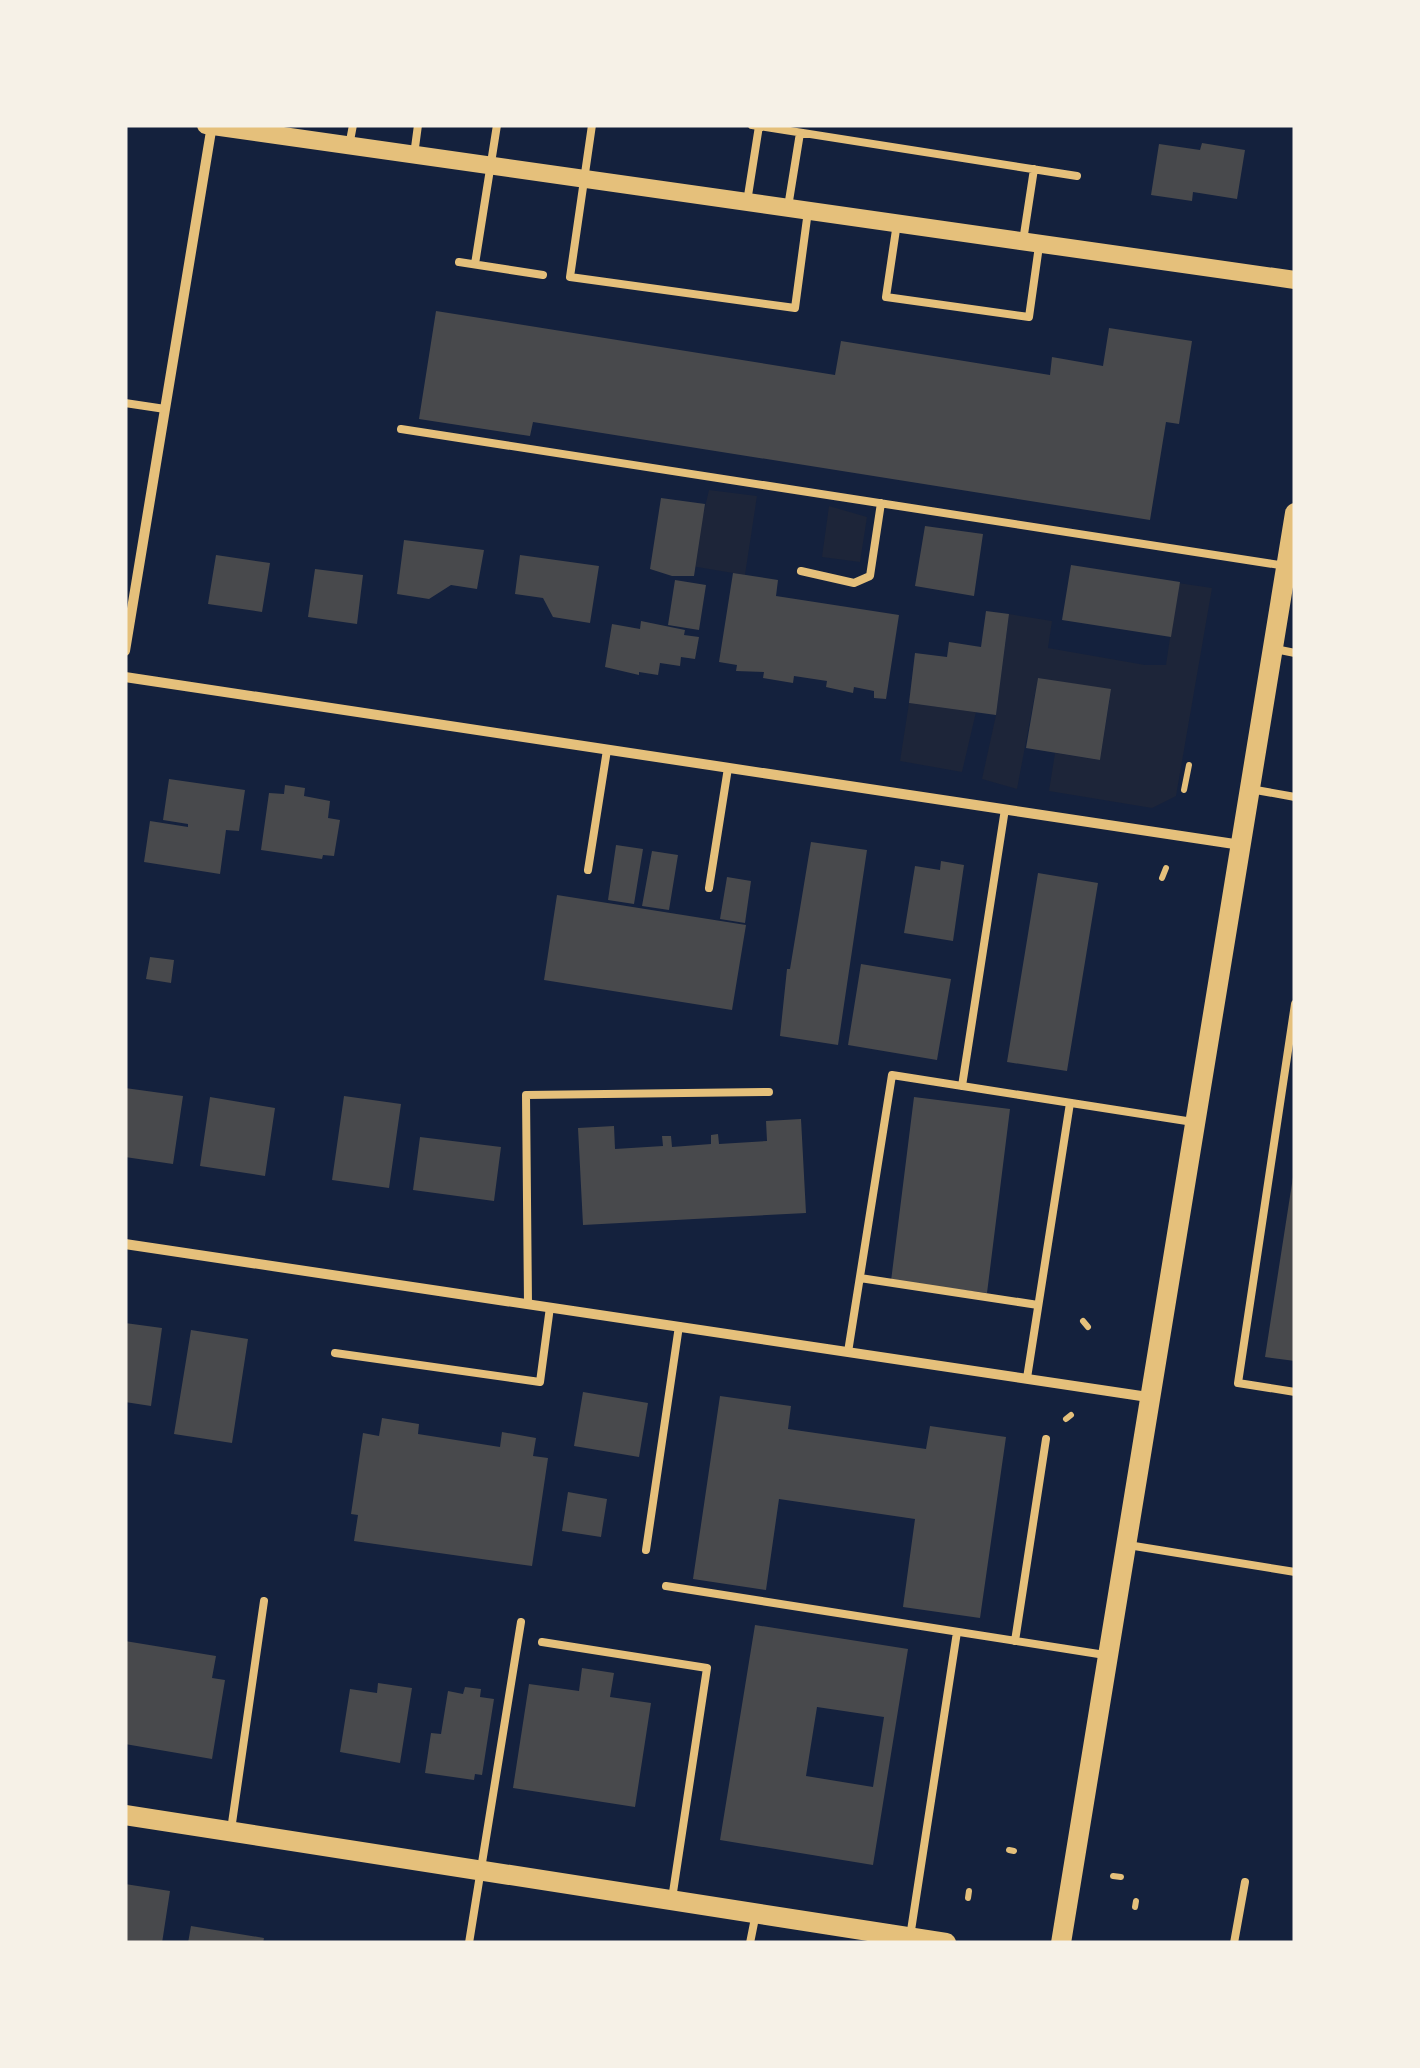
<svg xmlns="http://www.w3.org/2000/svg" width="1420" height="2068" font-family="'IBM Plex Serif',serif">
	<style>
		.green { fill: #1d2539 }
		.building { fill: #48494c; fill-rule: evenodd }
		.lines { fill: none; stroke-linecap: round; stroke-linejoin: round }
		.path { stroke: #e5c07b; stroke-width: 6 }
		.service { stroke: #e5c07b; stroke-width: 8 }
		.minor { stroke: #e5c07b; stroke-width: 10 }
		.tertiary { stroke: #e5c07b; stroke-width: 18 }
		.secondary { stroke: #e5c07b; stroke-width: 20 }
	</style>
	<rect width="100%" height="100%" fill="#14213d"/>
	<path class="green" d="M 709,490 L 757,496 L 745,575 L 691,566 Z
		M 829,506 L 867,517 L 860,562 L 822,557 Z
		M 1178,583 L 1212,588 L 1176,796 L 1152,808 L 1049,791 L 1055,753 L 1100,760 L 1111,690 L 1038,678 L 1017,789 L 982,779 L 996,715 L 1009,614 L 1052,621 L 1048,648 L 1145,665 L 1166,665 Z
		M 909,703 L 976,712 L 962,772 L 900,761 Z"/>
	<path class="building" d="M 1202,143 L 1245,150 L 1237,199 L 1193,192 L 1192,201 L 1151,195 L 1159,144 L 1200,150 Z
		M 436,311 L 835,375 L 841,341 L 1050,375 L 1052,357 L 1103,366 L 1109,328 L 1192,341 L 1179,424 L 1166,422 L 1150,520 L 533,422 L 530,436 L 419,419 Z
		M 661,498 L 705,504 L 694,576 L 672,576 L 650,569 Z
		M 925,526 L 983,534 L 974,596 L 915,586 Z
		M 404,540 L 484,550 L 477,589 L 451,585 L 429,599 L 397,594 Z
		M 216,555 L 270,563 L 262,612 L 208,604 Z
		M 520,555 L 599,566 L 590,623 L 553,617 L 543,598 L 515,594 Z
		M 1071,565 L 1180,582 L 1171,637 L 1062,620 Z
		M 315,569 L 363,575 L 357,624 L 308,617 Z
		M 733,573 L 778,580 L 776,596 L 899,615 L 886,699 L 874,698 L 874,691 L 854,687 L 853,693 L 826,687 L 827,681 L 794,676 L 793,683 L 763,678 L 764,672 L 736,671 L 737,665 L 719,662 Z
		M 675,580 L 706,585 L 699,630 L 668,625 Z
		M 986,611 L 1009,614 L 996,715 L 909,703 L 915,653 L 947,657 L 949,642 L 981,647 Z
		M 641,621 L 685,630 L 684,635 L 699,637 L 695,659 L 681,657 L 680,666 L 660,663 L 658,675 L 639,672 L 639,675 L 605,667 L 612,624 L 640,629 Z
		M 1038,678 L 1111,689 L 1100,760 L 1026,748 Z
		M 169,779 L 245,790 L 239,831 L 226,830 L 220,874 L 144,862 L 150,821 L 188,827 L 188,824 L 163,820 Z
		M 285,785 L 305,788 L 304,796 L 330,801 L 328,818 L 340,820 L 334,856 L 323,855 L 322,859 L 261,850 L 269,793 L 284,794 Z
		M 811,842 L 867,850 L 838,1045 L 780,1036 L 787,969 L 790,969 Z
		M 616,845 L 643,849 L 634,904 L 608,900 Z
		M 652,851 L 678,855 L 669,910 L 642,906 Z
		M 941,861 L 964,865 L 953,941 L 904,933 L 915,866 L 940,870 Z
		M 1038,873 L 1098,883 L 1067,1071 L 1007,1062 Z
		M 727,877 L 751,881 L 745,923 L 720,919 Z
		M 557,895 L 746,925 L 732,1010 L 544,980 Z
		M 150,957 L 174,960 L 171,983 L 146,979 Z
		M 861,964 L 951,979 L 937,1060 L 848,1045 Z
		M 125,1088 L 183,1096 L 173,1164 L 125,1157 Z
		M 344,1096 L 401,1104 L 389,1188 L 332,1180 Z
		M 210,1097 L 275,1108 L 265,1176 L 200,1166 Z
		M 914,1097 L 1010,1109 L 987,1293 L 891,1281 Z
		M 801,1119 L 806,1213 L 583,1225 L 578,1128 L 614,1126 L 615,1149 L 663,1146 L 662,1136 L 671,1136 L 672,1147 L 711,1144 L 711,1135 L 718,1134 L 719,1144 L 767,1141 L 766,1121 Z
		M 420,1137 L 501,1147 L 494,1201 L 413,1190 Z
		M 1293,1177 L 1295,1178 L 1295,1361 L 1265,1357 Z
		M 125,1323 L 162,1328 L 151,1406 L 125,1402 Z
		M 191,1330 L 248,1339 L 232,1443 L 174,1434 Z
		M 583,1392 L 648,1403 L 639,1457 L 574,1446 Z
		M 720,1396 L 791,1406 L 788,1429 L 926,1449 L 930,1426 L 1006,1437 L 980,1618 L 903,1607 L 915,1519 L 779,1499 L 766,1590 L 693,1579 Z
		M 382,1418 L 419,1424 L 418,1434 L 500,1447 L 502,1432 L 536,1438 L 533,1456 L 548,1458 L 532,1566 L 354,1541 L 358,1515 L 351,1514 L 363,1433 L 379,1436 Z
		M 568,1492 L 607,1499 L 601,1537 L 562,1531 Z
		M 755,1625 L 908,1649 L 873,1865 L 720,1840 ZM 817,1707 L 884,1717 L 873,1787 L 806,1776 Z
		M 125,1641 L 216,1656 L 212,1678 L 225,1680 L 212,1759 L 125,1744 Z
		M 582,1668 L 614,1673 L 610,1697 L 651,1703 L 635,1807 L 513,1788 L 529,1684 L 579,1691 Z
		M 378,1683 L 412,1688 L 400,1763 L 340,1752 L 350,1689 L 377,1693 Z
		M 465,1687 L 481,1689 L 480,1697 L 494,1699 L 482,1775 L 475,1774 L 474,1780 L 425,1773 L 431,1733 L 441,1734 L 448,1691 L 463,1694 Z
		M 125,1884 L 170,1891 L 162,1943 L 125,1943 Z
		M 191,1926 L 264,1938 L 263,1943 L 188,1943 Z"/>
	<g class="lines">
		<path class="path" d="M 1184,790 L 1189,765
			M 1162,878 L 1166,868
			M 1083,1321 L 1088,1327
			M 1066,1419 L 1071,1415
			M 1009,1850 L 1014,1851
			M 1113,1876 L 1121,1877
			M 968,1898 L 969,1891
			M 1135,1907 L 1136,1901"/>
		<path class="service" d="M 592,125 L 570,277 L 795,308 L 808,211
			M 752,125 L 1077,176
			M 349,146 L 353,125
			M 414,155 L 418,125
			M 747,202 L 759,126
			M 788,207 L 800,133
			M 897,223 L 886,297 L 1029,317 L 1039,246
			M 1023,241 L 1034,169
			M 459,262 L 543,275
			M 475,264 L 497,125
			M 125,403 L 165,409
			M 401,429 L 1286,566
			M 801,571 L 854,583 L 870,576 L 881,503
			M 1275,649 L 1295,653
			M 1250,789 L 1295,797
			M 588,870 L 607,750
			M 709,888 L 728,768
			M 1295,1004 L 1238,1383 L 1295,1392
			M 962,1086 L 1005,809
			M 860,1278 L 1038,1305
			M 528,1304 L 526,1095 L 769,1092
			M 848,1352 L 892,1075 L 1193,1122
			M 335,1353 L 540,1382 L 550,1307
			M 1027,1378 L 1070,1103
			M 1128,1545 L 1295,1572
			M 646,1550 L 679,1326
			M 666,1586 L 1105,1655
			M 1015,1641 L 1046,1439
			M 542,1642 L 707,1668 L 672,1899
			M 231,1830 L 264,1601
			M 910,1937 L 957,1632
			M 469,1943 L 521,1622
			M 750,1943 L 756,1913
			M 1234,1943 L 1245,1882"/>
		<path class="minor" d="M 125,651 L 212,125
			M 125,677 L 1241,845
			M 125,1244 L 1148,1397"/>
		<path class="tertiary" d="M 206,125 L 1295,280"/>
		<path class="secondary" d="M 125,1815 L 946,1943
			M 1061,1943 L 1295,513"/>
	</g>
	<rect width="1420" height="2068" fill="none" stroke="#f6f1e7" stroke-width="255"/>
</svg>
